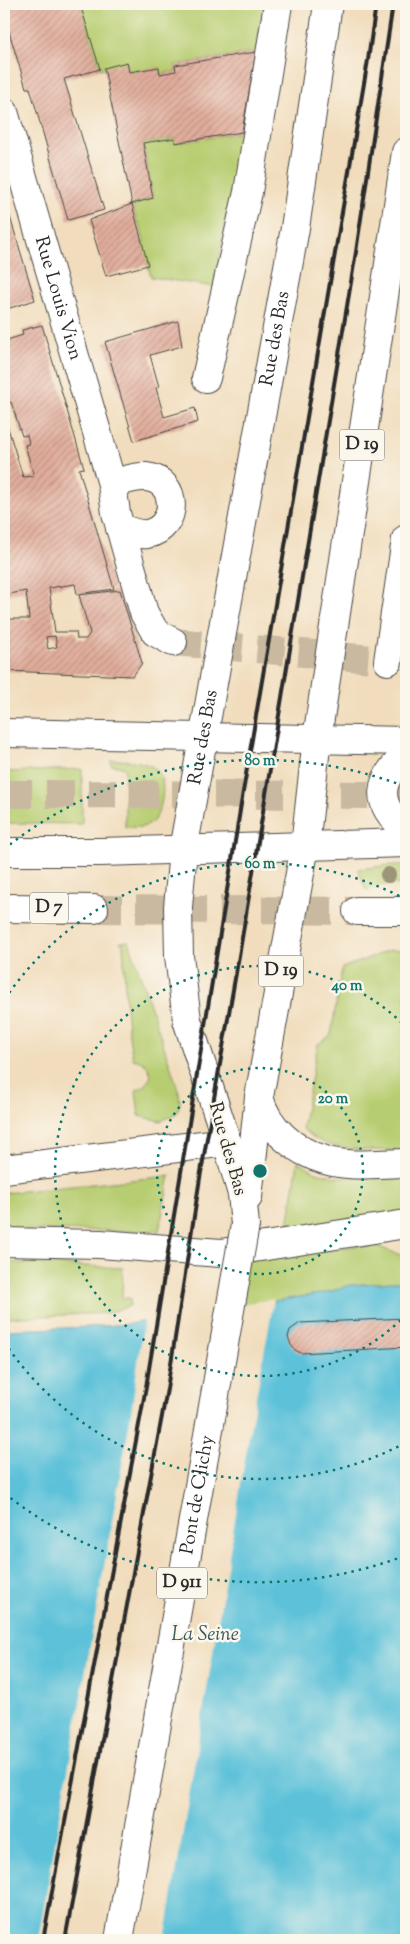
<svg xmlns="http://www.w3.org/2000/svg" width="410" height="1944" font-family="'Sorts Mill Goudy',serif">
	<style>
		.grass { fill: #b7cd71; stroke: #717c4e }
		.water { fill: #5bc1d9; stroke: #437682 }
		.pier { fill: #f1ddbd }
		.building { fill: url(#building-hatch); fill-rule: evenodd }
		.lines { fill: none; stroke-linecap: round; stroke-linejoin: round }
		.minor-tunnel { stroke: #c9b9a0; stroke-width: 28; stroke-dasharray: 28 14; stroke-linecap: butt }
		.major-tunnel { stroke: #c9b9a0; stroke-width: 28; stroke-dasharray: 28 14; stroke-linecap: butt }
		.minor-casing { stroke: #494641; stroke-width: 30 }
		.major-casing { stroke: #494641; stroke-width: 30 }
		.minor { stroke: #fff; stroke-width: 28 }
		.major { stroke: #fff; stroke-width: 28 }
		.rail { stroke: #2b2b2b; stroke-width: 4 }
		.major-bridge-casing { stroke: #494641; stroke-width: 30; stroke-linecap: butt }
		.major-bridge { stroke: #fff; stroke-width: 28 }
		.tree { fill: #9b9678 }
		.ring { fill: none; stroke: #0f766e; stroke-width: 2.5; stroke-dasharray: 2.5 5 }
		.labels { text-anchor: middle; dominant-baseline: central; stroke-width: 5; stroke-linejoin: round; paint-order: stroke }
		.shield { fill: #fbf7ec; stroke: #696865; stroke-width: 1 }
		.shield-label { font-size: 18px; font-weight: bold; fill: #2b2b2b }
		.street-label { font-size: 19px; fill: #2b2b2b; stroke: #fbf7ec }
		.water-label { font-size: 20px; font-style: italic; fill: #39585f; stroke: #fbf7ec }
		.centre { fill: #0f766e; stroke: #fbf7ec; stroke-width: 2.5 }
		.ring-label { font-size: 15px; text-anchor: middle; font-weight: bold; fill: #0f766e; stroke: #fbf7ec; stroke-width: 5; stroke-linejoin: round; paint-order: stroke }
	</style>
	<defs>
		<pattern id="building-hatch" width="6" height="6" patternUnits="userSpaceOnUse" patternTransform="scale(1.25)"><rect width="6" height="6" fill="#e2ae9d"/><path d="M-1 1l2-2M0 6l6-6M5 7l2-2" fill="none" stroke="#b78e80"/></pattern>
	</defs>
	<rect width="100%" height="100%" fill="#fbf7ec"/>
	<filter id="ink" filterUnits="userSpaceOnUse"><feTurbulence type="fractalNoise" baseFrequency=".02" numOctaves="2"/><feDisplacementMap in="SourceGraphic" scale="10" xChannelSelector="R" yChannelSelector="G"/><feConvolveMatrix kernelMatrix="1 2 1 2 8 2 1 2 1" color-interpolation-filters="sRGB"/></filter>
	<filter id="wash" filterUnits="userSpaceOnUse"><feTurbulence type="fractalNoise" baseFrequency=".0096" numOctaves="4" result="noise"/><feDisplacementMap in="SourceGraphic" scale="20" xChannelSelector="R" yChannelSelector="G"/><feGaussianBlur stdDeviation="1.12" result="paint"/><feColorMatrix in="noise" values="0 0 0 0 0 0 0 0 0 0 0 0 0 0 0 0 0 1.4 0 .05"/><feComposite in="paint" operator="in"/></filter>
	<g filter="url(#wash)">
		<rect width="100%" height="100%" fill="#f1ddbd"/>
		<path class="grass" d="M 80,4 L 264,4 L 256,52 L 175,65 L 176,71 L 160,74 L 159,68 L 129,72 L 127,63 L 100,69 Z
			M 242,132 L 214,287 L 151,277 L 142,244 L 144,242 L 139,223 L 137,222 L 132,204 L 153,198 L 143,143 L 175,138 L 176,143 Z
			M 111,760 C 126,760 143,760 156,769 C 168,778 163,814 151,823 C 144,829 134,827 125,827 L 125,770 L 122,767 L 111,765 Z
			M 82,769 L 82,824 L 4,823 L 4,772 Z
			M 391,865 L 406,865 L 406,884 L 382,885 L 366,890 L 358,869 Z
			M 129,941 L 179,1092 L 180,1104 L 177,1113 L 161,1121 L 139,1116 L 136,1090 L 145,1086 L 151,1076 C 149,1065 143,1061 133,1059 C 125,1022 125,982 123,944 L 120,942 Z
			M 390,950 L 406,950 L 406,1151 C 373,1149 326,1155 302,1128 L 318,1044 L 331,1035 L 342,968 Z
			M 298,1161 L 316,1172 L 337,1177 L 406,1178 L 406,1214 L 288,1226 Z
			M 170,1176 L 159,1231 L 4,1230 L 4,1193 Z
			M 371,1244 L 406,1257 L 406,1281 L 351,1285 L 326,1293 L 233,1308 L 239,1261 Z
			M 4,1262 L 123,1268 L 122,1298 L 130,1298 L 130,1306 L 108,1313 L 4,1318 Z"/>
		<path class="water" d="M 406,1281 L 406,1940 L 4,1940 L 4,1330 L 88,1327 L 128,1324 L 326,1293 L 351,1285 Z"/>
		<path class="pier" d="M 274,1299 L 251,1424 L 165,1940 L 38,1940 L 130,1420 L 144,1319 Z"/>
		<g id="blocks">
			<path class="building" d="M 10,4 L 80,4 L 100,69 L 64,79 L 104,210 L 68,220 L 30,88 L 26,88 L 4,15 L 4,6 Z
				M 256,52 L 242,132 L 175,143 L 175,138 L 143,143 L 153,198 L 132,204 L 104,68 L 127,62 L 129,72 L 159,67 L 160,74 L 176,71 L 175,65 Z
				M 4,197 L 35,300 L 4,310 Z
				M 132,204 L 148,265 L 106,276 L 89,220 Z
				M 178,321 L 182,346 L 150,355 L 159,387 L 156,388 L 164,417 L 195,408 L 198,422 L 134,441 L 105,342 Z
				M 42,325 L 84,468 L 79,469 L 114,589 L 77,594 L 75,584 L 49,588 L 55,632 L 76,632 L 77,639 L 86,639 L 90,633 L 79,595 L 120,590 L 142,663 L 133,676 L 4,671 L 4,619 L 29,619 L 26,591 L 4,595 L 4,415 L 23,477 L 34,476 L 25,445 L 29,444 L 27,435 L 22,436 L 11,402 L 4,405 L 4,341 L 23,335 L 22,330 ZM 55,636 L 57,647 L 48,649 L 46,637 Z
				M 406,1318 L 406,1347 L 301,1353 L 295,1350 L 291,1345 L 288,1337 L 290,1330 L 300,1323 Z"/>
		</g>
	</g>
	<g filter="url(#ink)">
		<use href="#blocks" fill-opacity="0" stroke="#494641" stroke-width="1"/>
		<g class="lines">
			<path class="minor-tunnel" d="M 173,642 L 373,659"/>
			<path class="major-tunnel" d="M 4,794 L 406,795
				M 94,909 L 357,911"/>
			<defs>
				<g id="minor">
					<path id="s1" d="M 4,112 L 112,484 L 116,513 L 144,613 L 155,632 L 173,642"/>
					<path d="M 206,378 L 248,192 L 278,4"/>
					<path d="M 112,484 C 123,481 134,476 146,477 C 179,480 179,528 147,534 C 138,535 128,531 120,528"/>
					<path d="M 388,661 L 406,539"/>
					<path d="M 259,1097 C 267,1128 294,1151 325,1160 C 350,1168 381,1163 406,1163"/>
					<path d="M 4,1169 L 227,1142"/>
					<path d="M 4,1242 L 100,1244 L 221,1253 L 406,1224"/>
				</g>
				<g id="major">
					<path d="M 4,733 L 406,741"/>
					<path d="M 406,755 C 377,780 374,805 406,829"/>
					<path d="M 4,852 L 100,852 L 406,843"/>
					<path d="M 4,908 L 94,909"/>
					<path d="M 357,911 L 406,911"/>
					<path d="M 248,1197 L 259,1097 L 305,846 L 317,738 L 406,152"/>
					<path id="s2" d="M 245,1225 L 242,1194 L 227,1142 L 187,1020 L 179,956 L 178,907 L 183,850 L 295,228 L 328,4"/>
				</g>
			</defs>
			<use href="#minor" class="minor-casing"/>
			<use href="#major" class="major-casing"/>
			<use href="#minor" class="minor"/>
			<use href="#major" class="major"/>
			<path class="rail" d="M 43,1940 L 146,1387 L 243,792 L 368,60 L 376,4
				M 65,1940 L 167,1389 L 200,1178 L 240,950 L 356,252 L 393,4"/>
			<defs>
				<g id="major-bridge">
					<path id="s3" d="M 119,1940 L 245,1225"/>
				</g>
			</defs>
			<use href="#major-bridge" class="major-bridge-casing"/>
			<use href="#major-bridge" class="major-bridge"/>
		</g>
		<circle class="tree" cx="388" cy="875" r="8"/>
	</g>
	<g class="ring">
		<circle cx="260" cy="1171" r="103"/>
		<path d="M406 1315A205 205 0 1 1 406 1027"/>
		<path d="M405 1443A308 308 0 0 1 5 1343M5 999A308 308 0 0 1 405 899"/>
		<path d="M404 1556A411 411 0 0 1 4 1493M4 849A411 411 0 0 1 404 786"/>
	</g>
	<g class="labels">
		<g class="shield">
			<rect x="339.5" y="429.5" width="45" height="31" rx="4"/>
			<rect x="30" y="892.5" width="38" height="31" rx="4"/>
			<rect x="258.5" y="955.5" width="45" height="31" rx="4"/>
			<rect x="157" y="1567.5" width="50" height="31" rx="4"/>
		</g>
		<g class="shield-label">
			<text x="362" y="445">D 19</text>
			<text x="49" y="908">D 7</text>
			<text x="281" y="971">D 19</text>
			<text x="182" y="1583">D 911</text>
		</g>
		<g class="street-label">
			<text stroke="none"><textPath href="#s1" startOffset="194">Rue Louis Vion</textPath></text>
			<text stroke="none"><textPath href="#s2" startOffset="904">Rue des Bas</textPath></text>
			<text stroke="none"><textPath href="#s2" startOffset="499">Rue des Bas</textPath></text>
			<text transform="translate(227 1149) rotate(74)">Rue des Bas</text>
			<text stroke="none"><textPath href="#s3" startOffset="452">Pont de Clichy</textPath></text>
		</g>
		<g class="water-label">
			<text x="205" y="1635">La Seine</text>
		</g>
	</g>
	<circle cx="260" cy="1171" r="8" class="centre"/>
	<g class="ring-label">
		<text x="260" y="765">80 m</text>
		<text x="260" y="868">60 m</text>
		<text x="347" y="990">40 m</text>
		<text x="333" y="1103">20 m</text>
	</g>
	<rect width="410" height="1944" fill="none" stroke="#fbf7ec" stroke-width="20"/>
</svg>
